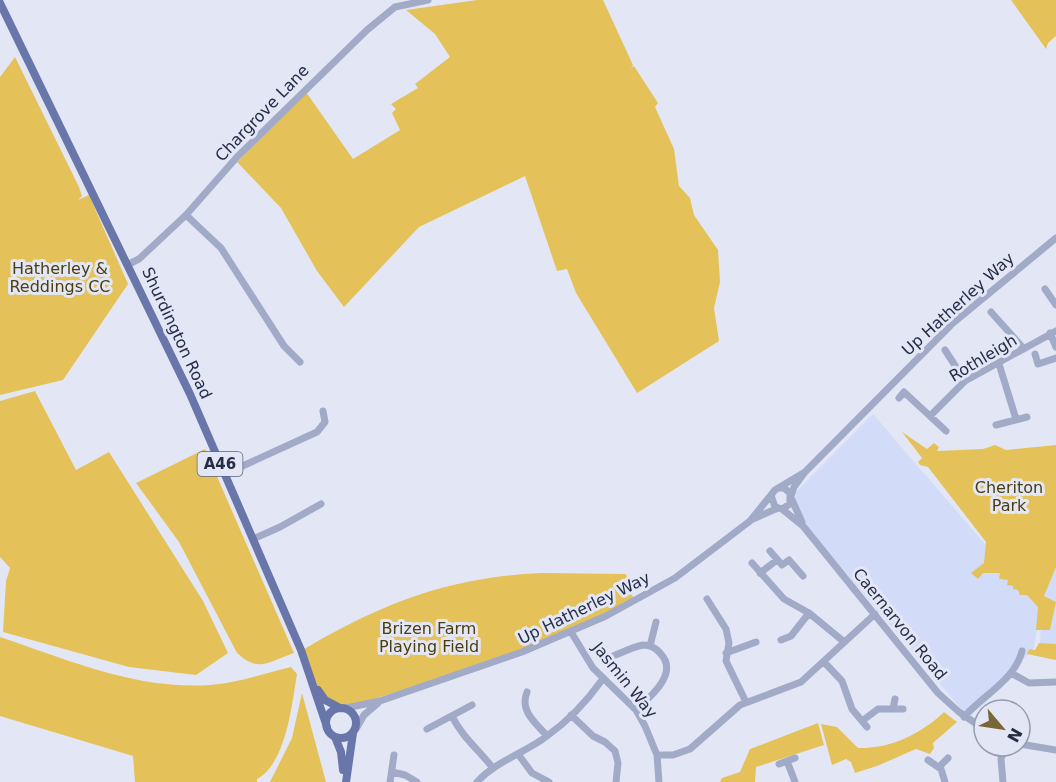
<svg xmlns="http://www.w3.org/2000/svg" width="1056" height="782" font-family="'DejaVu Sans',sans-serif">
	<style>
		.built { fill: #d2dcf9 }
		.green { fill: #e4c259 }
		.lines { fill: none; stroke-linecap: round; stroke-linejoin: round }
		.minor { stroke: #a1aac7; stroke-width: 7 }
		.major { stroke: #6876a9; stroke-width: 8 }
		.labels { text-anchor: middle; dominant-baseline: central; stroke-width: 6; stroke-linejoin: round; paint-order: stroke }
		.shield { fill: #e3e7f5; stroke: #5e647a; stroke-width: 1.5 }
		.shield-label { font-size: 15px; font-weight: bold; fill: #252c46 }
		.street-label { font-size: 16px; fill: #252c46; stroke: #e3e7f5 }
		.park-label { font-size: 16px; fill: #4b3d0e; stroke: #e3e7f5 }
	</style>
	<rect width="100%" height="100%" fill="#e3e7f5"/>
	<path class="built" d="M 873,414 L 1040,608 L 1034,648 L 968,717 L 786,502 Z
		M 1056,560 L 1056,660 L 1039,656 L 1043,599 Z"/>
	<path class="green" d="M 477,0 L 603,0 L 633,65 L 631,68 L 634,66 L 658,103 L 655,107 L 674,149 L 679,186 L 690,198 L 694,215 L 718,250 L 720,282 L 714,308 L 719,341 L 637,393 L 576,293 L 567,269 L 557,271 L 525,176 L 419,227 L 344,307 L 317,271 L 281,208 L 237,162 L 306,92 L 353,159 L 400,130 L 392,113 L 396,109 L 391,104 L 418,88 L 415,84 L 450,57 L 435,34 L 406,10 Z
		M 1011,0 L 1056,0 L 1056,36 L 1048,43 L 1046,49 Z
		M 15,57 L 79,187 L 82,196 L 78,200 L 89,195 L 128,284 L 63,380 L 0,395 L 0,77 Z
		M 35,391 L 76,470 L 109,452 L 203,601 L 228,653 L 196,675 L 129,667 L 3,632 L 6,581 L 10,568 L 0,557 L 0,401 Z
		M 902,432 L 927,449 L 934,443 L 939,447 L 937,451 L 983,449 L 995,445 L 1006,450 L 1056,445 L 1056,567 L 1044,596 L 1056,602 L 1050,630 L 1036,630 L 1038,607 L 1027,595 L 1020,595 L 1018,590 L 1013,589 L 1013,586 L 1007,585 L 1008,580 L 999,579 L 1000,573 L 983,573 L 978,579 L 971,573 L 984,563 L 986,542 L 928,467 L 920,465 L 918,462 L 922,458 Z
		M 205,449 L 294,653 C 268,662 259,673 237,653 L 179,542 L 136,483 Z
		M 541,573 L 626,574 L 634,601 L 522,652 L 346,708 C 313,696 313,682 301,651 C 380,604 448,577 541,573 Z
		M 0,637 C 69,660 136,690 210,685 C 237,683 265,673 291,667 L 297,674 C 292,704 286,764 257,779 L 257,782 L 135,782 L 133,756 L 0,716 Z
		M 1039,643 L 1056,644 L 1056,660 L 1027,654 L 1029,649 L 1035,650 Z
		M 302,693 L 326,782 L 270,782 L 292,738 Z
		M 944,712 L 957,722 L 933,743 L 934,748 L 930,754 L 916,749 L 877,766 L 855,773 L 851,762 L 846,759 L 832,765 L 821,724 L 837,727 L 858,748 C 890,749 921,734 944,712 Z
		M 818,723 L 824,745 L 756,767 L 755,782 L 720,782 L 722,778 L 740,772 L 750,749 Z"/>
	<g class="lines">
		<path class="minor" d="M 186,215 L 221,248 L 284,346 L 300,362
			M 127,265 L 139,259 L 186,215 L 237,157 L 367,30 L 395,7 L 428,0
			M 1045,289 L 1056,305
			M 991,312 L 1024,349
			M 1050,333 L 1056,347
			M 945,350 L 965,381
			M 1035,354 L 1038,364 L 1056,358
			M 999,364 L 1016,419
			M 899,398 L 904,392 L 946,431
			M 930,416 L 965,381 L 1056,331
			M 996,425 L 1027,417
			M 225,474 L 317,432 L 325,422 L 323,411
			M 771,495 L 775,507 L 782,509 L 790,504 L 790,493 L 784,488 L 778,488
			M 791,496 L 794,487 L 805,472 L 953,323 L 1056,238
			M 792,500 L 802,522
			M 782,509 L 803,526 L 938,693 L 959,712 L 984,729
			M 753,519 L 778,508
			M 253,539 L 280,527 L 321,504
			M 770,551 L 782,565 L 789,560 L 803,576
			M 752,563 L 784,599 L 809,613 L 843,641
			M 760,573 L 777,560
			M 707,599 L 726,629 L 729,643 L 726,661 L 746,702
			M 571,632 L 593,668 L 636,710 L 645,726 L 657,755 L 659,782
			M 781,640 L 791,636 L 809,613
			M 650,646 L 656,622
			M 726,653 L 756,642
			M 608,658 C 619,654 632,647 643,645 C 650,645 656,648 660,653 C 680,673 650,697 636,710
			M 824,662 L 842,681 L 852,709 L 867,727
			M 1011,673 L 1029,683 L 1056,682
			M 527,692 C 519,711 536,723 547,736
			M 346,708 L 380,701 L 522,652 L 606,616 L 675,578 L 750,521 L 775,490 L 805,472
			M 893,709 L 895,699
			M 571,715 L 593,736 L 605,742 L 615,751 L 618,763 L 616,782
			M 452,716 C 462,737 479,750 493,768
			M 964,717 C 983,695 1015,680 1022,651
			M 862,721 L 878,709 L 903,709
			M 356,729 L 364,715 L 378,703
			M 427,729 L 472,705
			M 1020,744 L 1056,750
			M 518,754 L 532,773 L 549,782
			M 657,755 L 673,755 L 690,749 L 740,705 L 801,682 L 875,614
			M 928,760 L 941,769 L 945,782
			M 787,761 L 795,782
			M 779,764 L 795,758
			M 939,767 L 948,758
			M 392,772 L 405,775 L 417,782
			M 390,782 L 394,755
			M 477,782 C 496,761 525,753 547,736 C 568,721 587,701 602,680
			M 1003,782 L 1001,759 L 1005,746"/>
		<path class="major" d="M 0,3 L 190,394 L 301,650 L 327,727
			M 318,690 L 325,700 L 340,708
			M326 723a15 15 0 1 1 30 0a15 15 0 1 1-30 0Z
			M 335,737 L 341,752 L 343,770
			M 346,782 L 353,733"/>
	</g>
	<g class="labels">
		<rect class="shield" x="197.5" y="452" width="45" height="24" rx="4.5"/>
		<g class="shield-label">
			<text x="220" y="464">A46</text>
		</g>
		<g class="street-label">
			<text transform="translate(262 113) rotate(-46)">Chargrove Lane</text>
			<text transform="translate(958 304) rotate(-42)">Up Hatherley Way</text>
			<text transform="translate(177 333) rotate(65)">Shurdington Road</text>
			<text transform="translate(983 358) rotate(-31)">Rothleigh</text>
			<text transform="translate(584 608) rotate(-26)">Up Hatherley Way</text>
			<text transform="translate(900 624) rotate(51)">Caernarvon Road</text>
			<text transform="translate(625 680) rotate(51)">Jasmin Way</text>
		</g>
		<g class="park-label">
			<text x="60" y="268">Hatherley &amp;<tspan x="60" dy="18">Reddings CC</tspan></text>
			<text x="1009" y="487">Cheriton<tspan x="1009" dy="18">Park</tspan></text>
			<text x="429" y="628">Brizen Farm<tspan x="429" dy="18">Playing Field</tspan></text>
		</g>
	</g>
	<g transform="translate(1002 728) rotate(119)"><circle r="28" fill="#e3e7f5" stroke="#979caf" stroke-width="1.5"/>
	<path d="M0-4.5L10 22L0 15L-10 22Z" fill="#796836"/>
	<text y="-9" font-size="16" font-weight="bold" text-anchor="middle" fill="#252c46">N</text>
	</g>
</svg>
